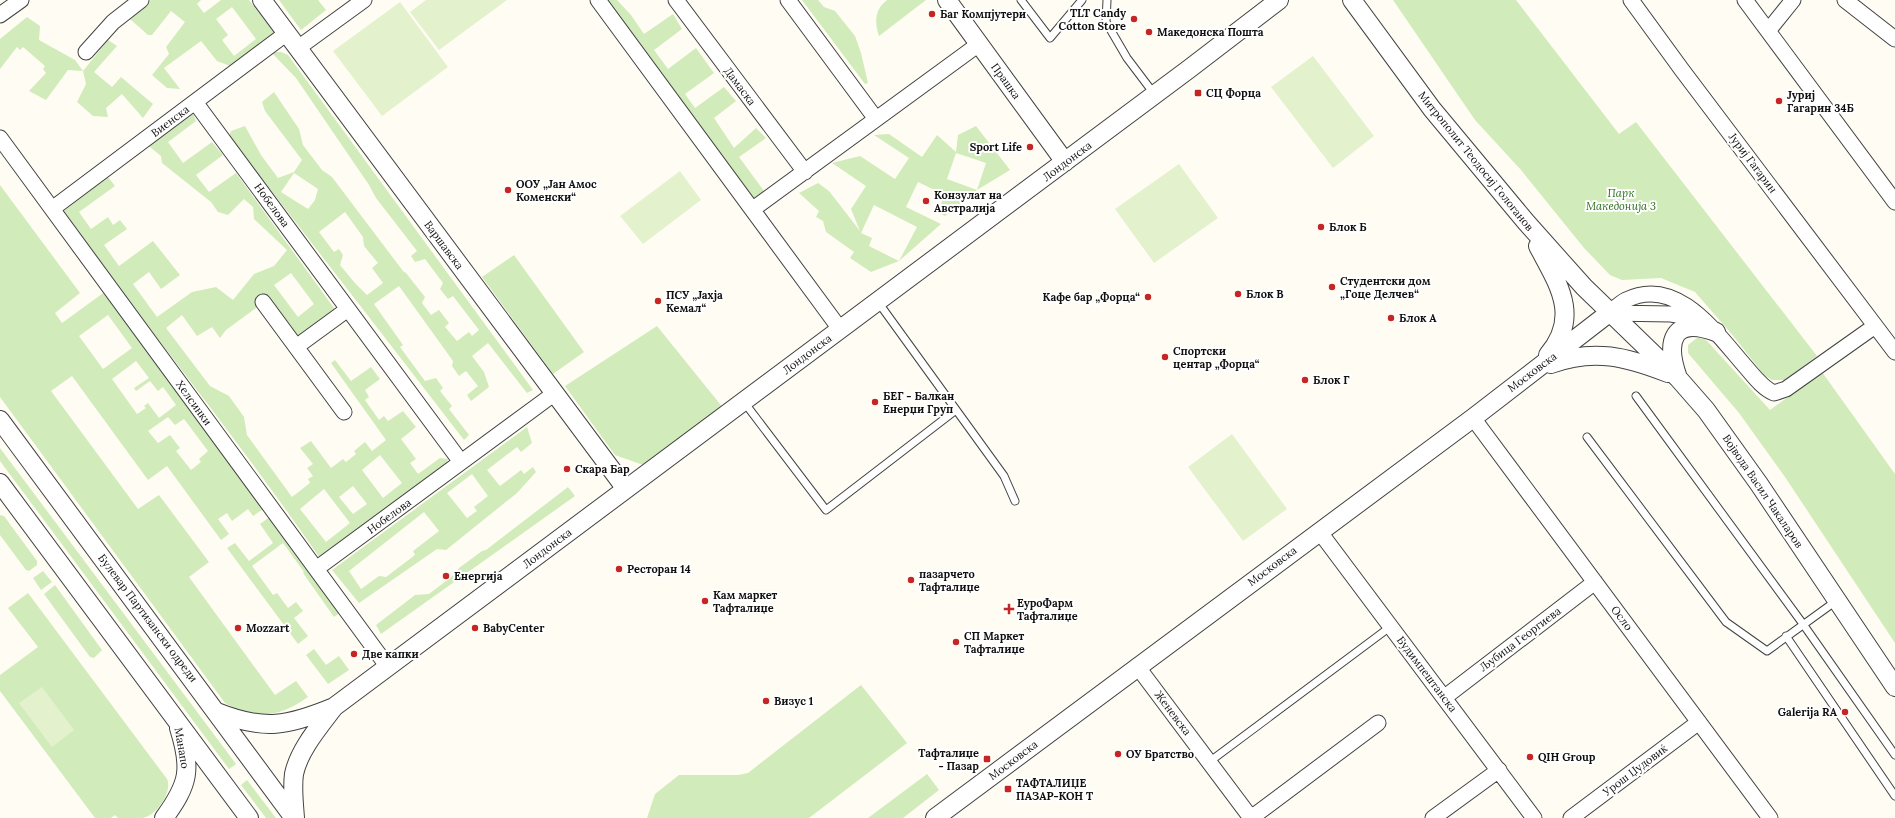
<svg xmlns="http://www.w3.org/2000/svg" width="1895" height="818" font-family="Lora,serif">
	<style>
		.green { fill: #d1ebbb; fill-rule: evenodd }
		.pitch { fill: #e3f2cd }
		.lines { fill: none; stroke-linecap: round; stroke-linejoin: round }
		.service-casing { stroke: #434343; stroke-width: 9 }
		.minor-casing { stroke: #434343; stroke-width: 17 }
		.tertiary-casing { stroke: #434343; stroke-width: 20 }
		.service { stroke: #fff; stroke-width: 7 }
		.minor { stroke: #fff; stroke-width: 15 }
		.tertiary { stroke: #fff; stroke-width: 18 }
		.poi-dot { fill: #c52623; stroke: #fff; stroke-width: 1.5 }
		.labels { text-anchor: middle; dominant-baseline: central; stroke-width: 4; stroke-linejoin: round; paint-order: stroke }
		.poi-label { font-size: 11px; font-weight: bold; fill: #101010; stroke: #fff; text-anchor: start }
		.street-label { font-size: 11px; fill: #101010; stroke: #fff }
		.park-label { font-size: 11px; font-style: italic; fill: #296b1d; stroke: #fff }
	</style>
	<rect width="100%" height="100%" fill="#fffdf3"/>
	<path class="green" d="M 151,0 L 201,0 L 197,4 L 204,13 L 221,0 L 249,0 L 275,34 L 230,66 L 217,61 L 201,41 L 164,68 L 180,89 L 167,88 L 152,75 L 169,54 L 166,47 L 185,22 L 171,11 L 152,35 L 148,35 L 130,19 ZM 232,7 L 256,39 L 234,56 L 222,40 L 228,35 L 216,19 Z
		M 279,0 L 318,0 L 326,10 L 301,30 Z
		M 598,0 L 617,0 L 631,15 L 644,34 L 673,14 L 682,29 L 654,50 L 668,69 L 696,48 L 714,73 L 685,94 L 695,108 L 724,87 L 736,101 L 714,118 L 734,148 L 756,128 L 766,138 L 739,157 L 764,191 L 751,205 Z
		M 802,0 L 818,0 L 824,7 L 835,11 L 855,36 L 861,53 L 868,83 L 865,84 Z
		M 887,0 L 926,0 L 879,36 C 874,22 875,9 887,0 Z
		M 1393,0 L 1516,0 L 1619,134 L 1636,122 L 1817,356 L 1785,380 L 1772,380 L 1764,375 L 1735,338 L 1695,292 L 1661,278 L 1622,280 L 1610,275 L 1584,248 L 1521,170 L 1475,120 Z
		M 27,17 L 40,26 L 39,40 L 75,60 L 83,71 L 108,40 L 117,46 L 94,72 L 112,87 L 121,77 L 153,104 L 143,118 L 122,94 L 106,108 L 108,117 L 93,116 L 77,102 L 86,84 L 83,71 L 68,70 L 46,100 L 29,91 L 46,73 L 43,69 L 45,66 L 23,47 L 20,50 L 17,47 L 0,69 L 0,39 Z
		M 271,52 L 281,52 L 288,55 L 533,390 L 527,393 L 488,343 L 472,356 L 484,372 L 489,387 L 471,401 L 467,395 L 478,386 L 466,371 L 459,376 L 452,366 L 453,361 L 399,286 L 374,304 L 403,345 L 400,347 L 425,381 L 436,378 L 443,388 L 440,391 L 452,406 L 449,409 L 469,435 L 464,440 L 229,136 L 231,131 L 245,126 L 261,155 L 278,178 L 294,172 L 302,160 L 265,111 L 262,102 L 274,92 L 299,129 L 303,145 L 322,170 L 332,177 L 403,271 L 406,273 L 425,297 L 422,303 L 431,315 L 439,310 L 449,323 L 445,327 L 457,341 L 469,332 L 472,336 L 479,330 L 453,296 L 448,299 L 440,289 L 443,283 L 425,259 L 415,262 L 411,256 L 417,251 L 376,198 L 369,185 L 296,78 ZM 294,173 L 318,189 L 315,200 L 308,209 L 281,192 ZM 345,212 L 363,237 L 364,246 L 378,263 L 372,268 L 383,283 L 367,295 L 354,282 L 340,265 L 343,255 L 339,249 L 334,252 L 319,232 Z
		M 193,114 L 196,121 L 168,142 L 183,163 L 212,142 L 223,155 L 196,175 L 209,192 L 236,173 L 339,315 L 296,347 L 263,303 L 226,330 L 220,338 L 212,327 L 197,336 L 182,315 L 166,328 L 210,386 L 229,396 L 244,417 L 247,435 L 292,497 L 310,483 L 308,479 L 313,476 L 307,468 L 313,464 L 300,448 L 311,441 L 331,468 L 343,459 L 346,462 L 356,454 L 354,451 L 365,442 L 372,451 L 386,440 L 331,363 L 335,360 L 351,381 L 371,367 L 380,379 L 365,390 L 369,397 L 365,400 L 379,420 L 384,416 L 388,421 L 403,411 L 416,427 L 401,439 L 416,459 L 410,463 L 418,474 L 440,458 L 448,459 L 446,465 L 320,558 C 238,440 149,327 60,214 L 108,177 L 115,186 L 79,212 L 91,229 L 108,217 L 113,225 L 120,220 L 127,229 L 104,245 L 119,266 L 153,241 L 180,275 L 161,289 L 149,272 L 133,284 L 157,317 L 192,292 L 216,287 L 233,300 L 254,274 L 274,266 L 287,250 L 254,219 L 253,207 L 244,199 L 228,215 L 218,212 L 211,202 L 162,163 L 161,156 L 145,143 ZM 291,273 L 314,304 L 298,317 L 274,285 ZM 380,455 L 402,483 L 383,498 L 362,470 ZM 353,486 L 367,504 L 353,514 L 339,497 ZM 324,489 L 350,523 L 326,542 L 300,509 Z
		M 976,126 L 1010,170 L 977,190 L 945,216 L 937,212 L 945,195 L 918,182 L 906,207 L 941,224 L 899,261 L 871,272 L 850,258 L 854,252 L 826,232 L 823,221 L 816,217 L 819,211 L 799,193 L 818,183 L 829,191 L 860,231 L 851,209 L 866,186 L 832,163 L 860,156 L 895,179 L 909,158 L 874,135 L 889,134 L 922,157 L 937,135 L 956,152 L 958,135 ZM 956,153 L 986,163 L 977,190 L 947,179 ZM 874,205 L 917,227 L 899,261 L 869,246 L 872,238 L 861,233 Z
		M 0,185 L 80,293 L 55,313 L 62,323 L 106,291 L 265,508 L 253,516 L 248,509 L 232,521 L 227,513 L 218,519 L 229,534 L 221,540 L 167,466 L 148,480 L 72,376 L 51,391 L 138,509 L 159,495 L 209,562 L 189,577 L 275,695 L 296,681 L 308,697 C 280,717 255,721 225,703 L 0,397 ZM 108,315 L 132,348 L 103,369 L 79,336 ZM 136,361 L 149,378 L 134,388 L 136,391 L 150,381 L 158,391 L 163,387 L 176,405 L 159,418 L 148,403 L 144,406 L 146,408 L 137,414 L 112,379 ZM 168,417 L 175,425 L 184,419 L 208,451 L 199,459 L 201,462 L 191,470 L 176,451 L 180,448 L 170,435 L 158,443 L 148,431 Z
		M 514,255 L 584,352 L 553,374 L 482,277 Z
		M 657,326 L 724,409 L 646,466 L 615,455 L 565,386 Z
		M 1697,338 L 1704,338 L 1707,341 L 1770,410 L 1822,372 L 1895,474 L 1895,643 L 1785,477 L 1739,413 L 1688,353 L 1688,345 Z
		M 527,427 L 532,443 L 521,452 L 517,447 L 487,470 L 500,486 L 521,470 L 524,474 L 533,467 L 536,472 L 517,493 L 446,550 L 437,549 L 359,603 L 332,570 ZM 472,474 L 488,496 L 474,507 L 477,511 L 467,518 L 447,493 ZM 424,512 L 439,531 L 413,551 L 415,555 L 386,577 L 379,576 L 361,589 L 349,571 Z
		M 0,448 L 236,764 L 229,769 L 0,461 Z
		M 568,487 L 575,496 L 381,634 L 376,625 L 415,595 L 429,594 L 455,574 L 459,568 L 482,551 L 486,550 Z
		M 0,515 L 4,516 L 37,561 L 37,565 L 29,571 L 26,570 L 0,535 Z
		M 271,516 L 341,612 L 334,617 L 303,573 L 304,572 L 283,543 L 252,566 L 273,595 L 277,593 L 288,608 L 296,602 L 303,611 L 294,618 L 308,636 L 298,644 L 227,548 L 235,543 L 249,561 L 273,543 L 260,524 Z
		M 43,571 L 52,582 L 41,590 L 33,578 Z
		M 55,585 L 102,650 L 94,658 L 90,657 L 44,594 Z
		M 28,593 L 167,779 C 173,792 156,816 143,818 C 135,818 126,818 118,818 L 115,815 L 111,818 L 95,818 L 0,691 L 0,675 L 38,647 L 8,608 Z
		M 314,649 L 326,665 L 339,656 L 349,670 L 328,684 L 306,655 Z
		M 861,685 L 907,743 L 809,818 L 647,818 L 655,794 L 679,775 L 738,775 L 748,773 Z
		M 927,774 L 939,790 L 903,818 L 868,818 Z
		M 247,780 L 276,818 L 266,818 L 241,785 Z"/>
	<path class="pitch" d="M 426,0 L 507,0 L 439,50 L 410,12 Z
		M 400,2 L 448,67 L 382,116 L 333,51 Z
		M 1313,56 L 1374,136 L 1333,168 L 1271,87 Z
		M 1179,164 L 1218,218 L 1154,263 L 1115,209 Z
		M 680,171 L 701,200 L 643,244 L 620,216 Z
		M 1232,434 L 1287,509 L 1243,541 L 1188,467 Z
		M 42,687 L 74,730 L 52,747 L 19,703 Z"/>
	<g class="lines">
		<defs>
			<path id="service" d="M 1021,0 L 1050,38 L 1082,0
				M 1107,0 L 1106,22 L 1127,58 L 1155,95
				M 878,302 L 1004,476 L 1015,501
				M 1636,396 L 1803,624 L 1895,755
				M 744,402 L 826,510 L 956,410
				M 1587,437 L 1726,622 L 1767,651 L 1836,601
				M 1786,636 L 1895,796
				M 1209,762 L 1390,627"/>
			<path id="minor" d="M 598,0 L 840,329
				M 676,0 L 805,172
				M 788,0 L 876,119
				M 1631,0 L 1682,70 L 1895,352
				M 1745,0 L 1895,202
				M 1845,0 L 1895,39
				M 0,15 L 21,0
				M 1768,31 L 1793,0
				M 298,48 L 364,0
				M 86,52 L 113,22 L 141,0
				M 195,102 L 461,462
				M 0,138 L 388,667
				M 52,209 L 287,33
				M 753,209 L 979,44
				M 263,302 L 344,412
				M 1609,313 C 1614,309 1620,303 1626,300 C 1677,275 1716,333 1745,366 C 1753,375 1762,388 1774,393 L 1786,389 L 1875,326
				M 1609,313 L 1671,314 L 1701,319
				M 296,347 L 348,309
				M 1473,418 L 1770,818
				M 1319,531 L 1534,818
				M 316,569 L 555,393
				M 1137,666 L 1251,818
				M 1445,697 L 1595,582
				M 1251,818 L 1378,723
				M 1433,818 L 1499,770
				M 1571,818 L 1699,722"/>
			<path id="tertiary" d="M 262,0 L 626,489
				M 947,0 L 1065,162
				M 1352,0 L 1432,109 L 1526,222 L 1584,287 L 1678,378 L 1706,410 L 1759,484 L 1895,687
				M 1538,246 C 1558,284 1581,316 1548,355
				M 1551,364 C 1594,348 1627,357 1668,373
				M 1678,378 C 1665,341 1672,316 1716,332
				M 0,420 L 294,818
				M 0,483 L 249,818
				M 217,712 C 264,731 288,726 334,707 L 1189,69 L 1279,0
				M 164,818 C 189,784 192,769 179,728
				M 295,818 C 294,804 292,788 294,774 C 299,750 319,727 334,707
				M 935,818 L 1473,418 L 1609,313"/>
		</defs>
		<use href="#service" class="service-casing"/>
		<use href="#minor" class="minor-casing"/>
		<use href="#tertiary" class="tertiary-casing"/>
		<use href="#service" class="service"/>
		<use href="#minor" class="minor"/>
		<use href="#tertiary" class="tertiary"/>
	</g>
	<g class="poi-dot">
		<circle cx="932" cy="14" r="4"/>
		<circle cx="1134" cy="19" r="4"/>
		<circle cx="1149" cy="32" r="4"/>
		<rect x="1194" y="89" width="8" height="8" rx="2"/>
		<circle cx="1779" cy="101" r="4"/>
		<circle cx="1030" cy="147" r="4"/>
		<circle cx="508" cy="190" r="4"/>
		<circle cx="926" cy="201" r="4"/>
		<circle cx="1321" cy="227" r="4"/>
		<circle cx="1332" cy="287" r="4"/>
		<circle cx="1238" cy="294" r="4"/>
		<circle cx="1148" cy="297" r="4"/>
		<circle cx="658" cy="301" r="4"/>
		<circle cx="1391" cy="318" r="4"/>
		<circle cx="1165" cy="357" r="4"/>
		<circle cx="1305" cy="380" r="4"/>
		<circle cx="875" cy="402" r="4"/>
		<circle cx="567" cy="469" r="4"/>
		<circle cx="619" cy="569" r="4"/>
		<circle cx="446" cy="576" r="4"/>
		<circle cx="911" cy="580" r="4"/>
		<circle cx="705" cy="601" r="4"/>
		<path d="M1007 603h4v4h4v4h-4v4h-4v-4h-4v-4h4z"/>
		<circle cx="238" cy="628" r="4"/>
		<circle cx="475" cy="628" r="4"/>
		<circle cx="956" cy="642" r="4"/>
		<circle cx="354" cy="654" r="4"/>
		<circle cx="766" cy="701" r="4"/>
		<circle cx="1845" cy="712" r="4"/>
		<circle cx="1118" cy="754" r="4"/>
		<circle cx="1530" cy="757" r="4"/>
		<rect x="983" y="755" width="8" height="8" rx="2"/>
		<rect x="1004" y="785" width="8" height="8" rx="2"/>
	</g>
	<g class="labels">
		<g class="poi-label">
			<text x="1126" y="13" text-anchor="end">TLT Candy<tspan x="1126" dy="13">Cotton Store</tspan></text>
			<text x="940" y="14">Баг Компјутери</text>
			<text x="1157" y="32">Македонска Пошта</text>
			<text x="1206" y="93">СЦ Форца</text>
			<text x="1787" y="95">Јуриј<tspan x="1787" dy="13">Гагарин 34Б</tspan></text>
			<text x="1022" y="147" text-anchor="end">Sport Life</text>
			<text x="516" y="184">ООУ „Јан Амос<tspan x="516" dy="13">Коменски“</tspan></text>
			<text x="934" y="195">Конзулат на<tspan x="934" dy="13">Австралија</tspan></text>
			<text x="1329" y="227">Блок Б</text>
			<text x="1340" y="281">Студентски дом<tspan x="1340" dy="13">„Гоце Делчев“</tspan></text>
			<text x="1246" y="294">Блок В</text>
			<text x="666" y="295">ПСУ „Јахја<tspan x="666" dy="13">Кемал“</tspan></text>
			<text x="1140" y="297" text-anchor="end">Кaфе бар „Форца“</text>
			<text x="1399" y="318">Блок А</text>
			<text x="1173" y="351">Спортски<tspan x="1173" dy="13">центар „Форца“</tspan></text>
			<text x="1313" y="380">Блок Г</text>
			<text x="883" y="396">БЕГ - Балкан<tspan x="883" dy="13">Енерџи Груп</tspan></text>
			<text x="575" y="469">Скара Бар</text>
			<text x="627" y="569">Ресторан 14</text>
			<text x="919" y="574">пазарчето<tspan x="919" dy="13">Тафталиџе</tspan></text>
			<text x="454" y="576">Енергија</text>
			<text x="713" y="595">Кам маркет<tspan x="713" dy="13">Тафталиџе</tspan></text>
			<text x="1017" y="603">ЕуроФарм<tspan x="1017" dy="13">Тафталиџе</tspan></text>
			<text x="246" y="628">Mozzart</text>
			<text x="483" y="628">BabyCenter</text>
			<text x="964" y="636">СП Маркет<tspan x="964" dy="13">Тафталиџе</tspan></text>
			<text x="362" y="654">Две капки</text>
			<text x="774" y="701">Визус 1</text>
			<text x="1837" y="712" text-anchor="end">Galerija RA</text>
			<text x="979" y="753" text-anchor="end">Тафталиџе<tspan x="979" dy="13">- Пазар</tspan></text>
			<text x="1126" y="754">ОУ Братство</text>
			<text x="1538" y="757">QIH Group</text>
			<text x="1016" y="783">ТАФТАЛИЏЕ<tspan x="1016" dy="13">ПАЗАР-КОН Т</tspan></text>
		</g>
		<g class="street-label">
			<text transform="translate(1006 81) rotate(54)">Прашка</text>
			<text transform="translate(740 86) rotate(53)">Дамаска</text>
			<text transform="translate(170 121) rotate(-37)">Виенска</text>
			<text transform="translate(1067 161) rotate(-37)">Лондонска</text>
			<text transform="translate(1476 161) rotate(51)">Митрополит Теодосиј Гологанов</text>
			<text transform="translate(1753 163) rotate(53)">Јуриј Гагарин</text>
			<text transform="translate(272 205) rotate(54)">Нобелова</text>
			<text transform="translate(444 245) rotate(53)">Варшавска</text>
			<text transform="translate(807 354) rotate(-37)">Лондонска</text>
			<text transform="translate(1532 372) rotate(-37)">Московска</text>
			<text transform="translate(194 403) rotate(54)">Хелсинки</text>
			<text transform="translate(1763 491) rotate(56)">Војвода Васил Чакаларов</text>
			<text transform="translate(389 516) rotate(-36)">Нобелова</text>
			<text transform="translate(547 548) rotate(-37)">Лондонска</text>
			<text transform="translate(1272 566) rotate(-37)">Московска</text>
			<text transform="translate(148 618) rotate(53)">Булевар Партизански одреди</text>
			<text transform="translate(1622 618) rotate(53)">Осло</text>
			<text transform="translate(1520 639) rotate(-37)">Љубица Георгиева</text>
			<text transform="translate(1427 674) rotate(53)">Будимпештанска</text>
			<text transform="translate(1173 713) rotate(53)">Женевска</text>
			<text transform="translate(182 748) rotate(80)">Манапо</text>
			<text transform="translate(1013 760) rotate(-37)">Московска</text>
			<text transform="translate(1635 770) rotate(-37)">Урош Џудовиќ</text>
		</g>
		<g class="park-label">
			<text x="1621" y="193">Парк<tspan x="1621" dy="13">Македонија 3</tspan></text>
		</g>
	</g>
</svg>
